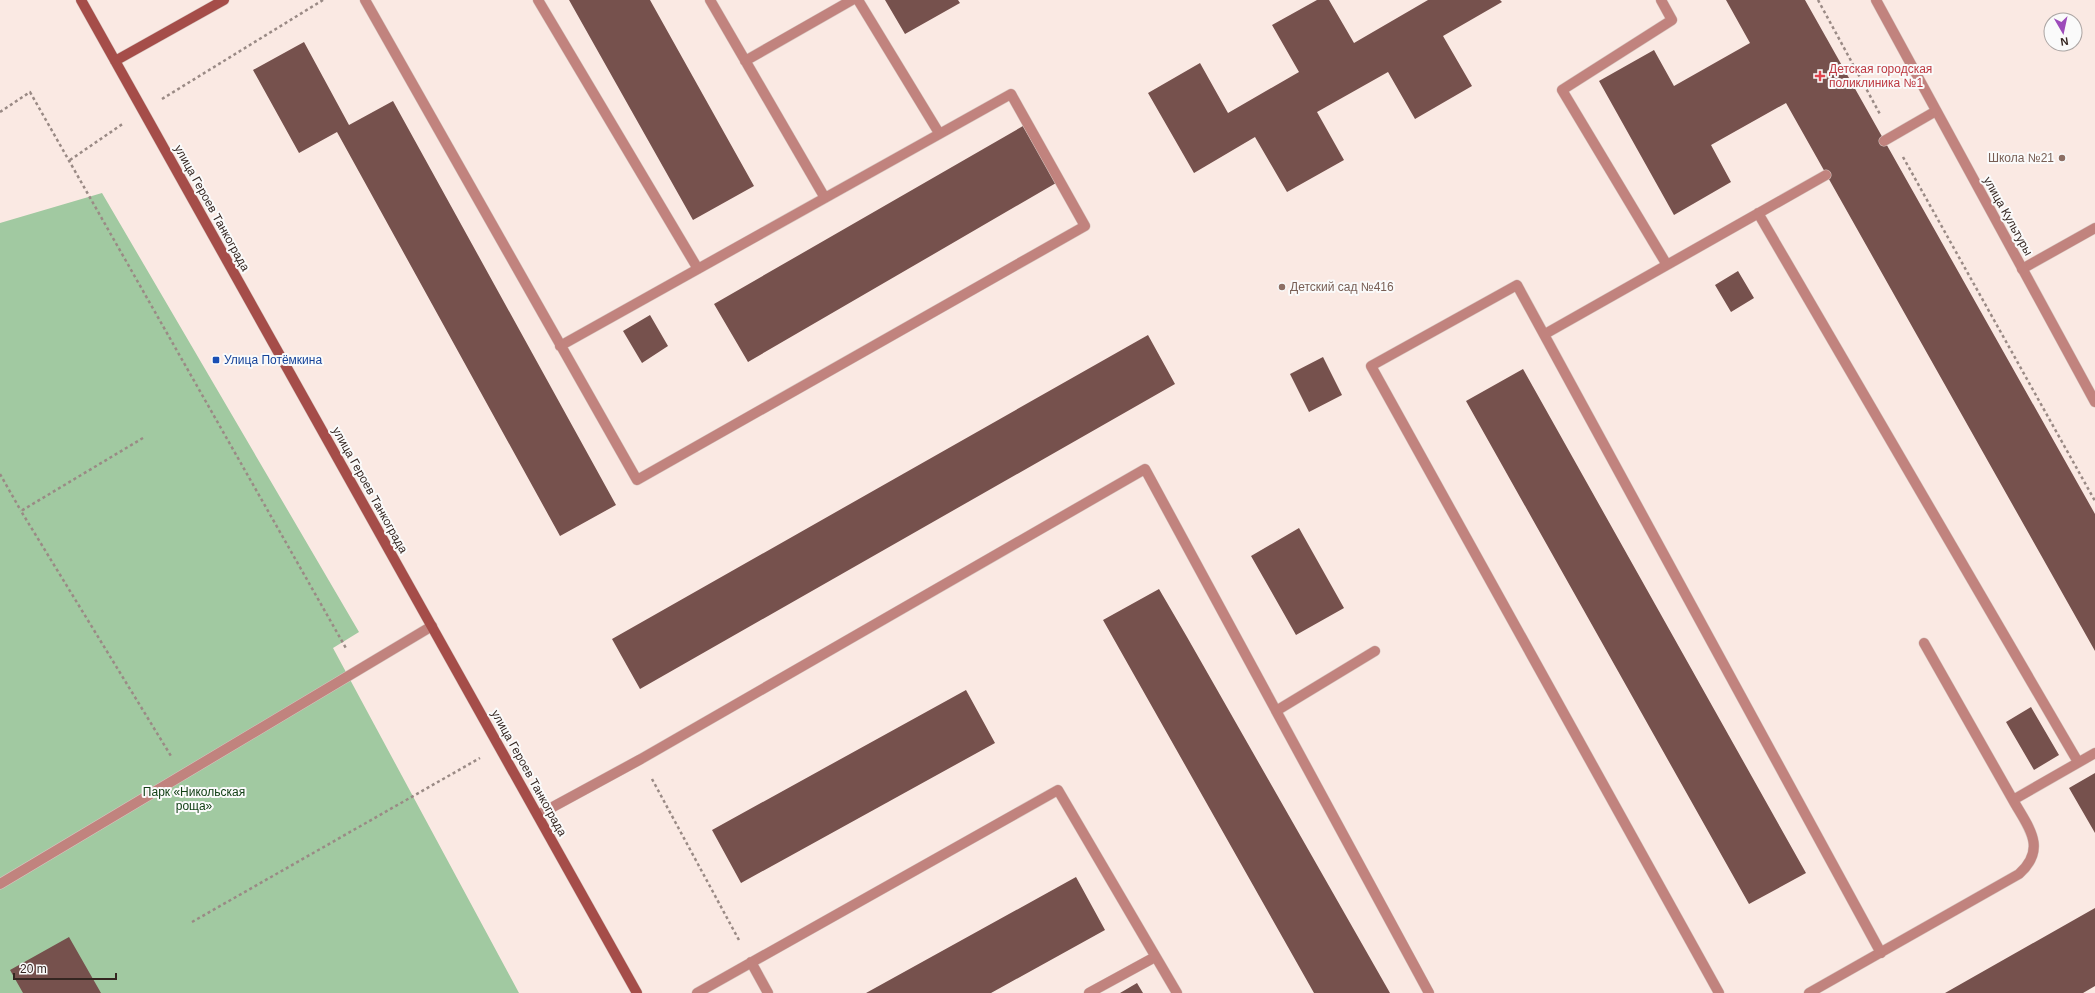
<svg xmlns="http://www.w3.org/2000/svg" width="2095" height="993" font-family="Arial,sans-serif">
	<style>
		.green { fill: #a1c9a1 }
		.building { fill: #76514d }
		.lines { fill: none; stroke-linecap: round; stroke-linejoin: round }
		.lane-casing { stroke: #d7c6c0; stroke-width: 11 }
		.street-casing { stroke: #d7c6c0; stroke-width: 11 }
		.secondary-casing { stroke: #d7c6c0; stroke-width: 11 }
		.path { stroke: #9a8a85; stroke-width: 2.5; stroke-dasharray: 3 3; stroke-linecap: butt }
		.lane { stroke: #c1837e; stroke-width: 10 }
		.street { stroke: #c1837e; stroke-width: 10 }
		.secondary { stroke: #a54d49; stroke-width: 10 }
		.health-dot { fill: #e0444e; stroke: #fafafa; stroke-width: 1.5 }
		.education-dot { fill: #8d6e63; stroke: #fafafa; stroke-width: 1.5 }
		.transit-dot { fill: #1a4fb4; stroke: #fafafa; stroke-width: 1.5 }
		.labels { text-anchor: middle; dominant-baseline: central; stroke-width: 4; stroke-linejoin: round; paint-order: stroke }
		.health-label { font-size: 12px; fill: #be3a42; stroke: #fafafa; text-anchor: start }
		.education-label { font-size: 12px; fill: #785e54; stroke: #fafafa; text-anchor: end }
		.street-label { font-size: 12px; fill: #352621; stroke: #fafafa }
		.transit-label { font-size: 12px; fill: #164399; stroke: #fafafa; text-anchor: start }
		.park-label { font-size: 12px; fill: #144117; stroke: #fafafa }
	</style>
	<rect width="100%" height="100%" fill="#fae9e3"/>
	<path class="green" d="M 102,193 L 359,632 L 333,648 L 519,993 L 0,993 L 0,223 Z"/>
	<path class="building" d="M 569,0 L 650,0 L 754,186 L 693,220 Z
		M 885,0 L 958,0 L 960,3 L 905,34 Z
		M 1317,0 L 1329,0 L 1354,43 L 1428,0 L 1500,0 L 1502,2 L 1443,36 L 1472,86 L 1415,119 L 1388,72 L 1317,112 L 1344,160 L 1287,192 L 1255,137 L 1194,173 L 1148,93 L 1200,63 L 1228,113 L 1299,72 L 1272,25 Z
		M 1726,0 L 1805,0 L 2095,514 L 2095,651 L 1786,103 L 1711,145 L 1731,182 L 1674,215 L 1599,81 L 1654,50 L 1674,86 L 1750,43 Z
		M 304,42 L 349,125 L 393,101 L 616,505 L 560,536 L 337,132 L 299,153 L 253,70 Z
		M 1023,126 L 1056,183 L 748,362 L 714,304 Z
		M 1738,271 L 1754,298 L 1731,312 L 1715,285 Z
		M 650,315 L 668,346 L 642,363 L 623,331 Z
		M 1148,335 L 1175,384 L 640,689 L 612,639 Z
		M 1323,357 L 1342,395 L 1309,412 L 1290,374 Z
		M 1523,369 L 1806,873 L 1749,904 L 1466,401 Z
		M 1299,528 L 1344,608 L 1296,635 L 1251,556 Z
		M 1159,589 L 1187,637 L 1390,993 L 1314,993 L 1103,620 Z
		M 966,690 L 995,743 L 741,883 L 712,830 Z
		M 2031,707 L 2059,755 L 2034,770 L 2006,722 Z
		M 2095,773 L 2095,833 L 2069,788 Z
		M 1076,877 L 1105,930 L 991,993 L 866,993 Z
		M 2095,908 L 2095,986 L 2083,993 L 1945,993 Z
		M 69,937 L 101,993 L 23,993 L 10,970 Z
		M 1137,983 L 1143,993 L 1120,993 Z"/>
	<g class="lines">
		<defs>
			<path id="lane" d="M 365,0 L 637,480 L 1085,226 L 1011,94 L 560,346
				M 538,0 L 698,269
				M 710,0 L 825,198
				M 858,0 L 939,133
				M 1661,0 L 1672,20 L 1562,90 L 1667,265
				M 745,61 L 852,0
				M 1884,141 L 1936,111
				M 1758,213 L 2078,762
				M 2022,269 L 2095,228
				M 1545,334 L 1826,175
				M 1924,643 L 2013,800
				M 1276,711 L 1375,651
				M 538,815 L 641,759 L 1145,469 L 1429,993
				M 0,884 L 432,626
				M 751,962 L 768,993
				M 697,993 L 1058,790 L 1177,993
				M 1089,993 L 1155,957
				M 1719,993 L 1371,366 L 1517,285 L 1881,953
				M 1809,993 L 2019,874 C 2048,848 2028,827 2013,800 L 2095,753"/>
			<path id="street" d="M 1876,0 L 2095,402"/>
			<path id="secondary" d="M 81,0 L 637,993
				M 115,61 L 224,0"/>
		</defs>
		<use href="#lane" class="lane-casing"/>
		<use href="#street" class="street-casing"/>
		<use href="#secondary" class="secondary-casing"/>
		<path class="path" d="M 1818,0 L 1881,116
			M 162,99 L 323,0
			M 0,112 L 30,92 L 347,650
			M 1903,157 L 2095,501
			M 70,160 L 124,123
			M 143,438 L 21,511 L 171,756
			M 0,474 L 21,511
			M 652,779 L 740,942
			M 192,922 L 480,758"/>
		<use href="#lane" class="lane"/>
		<use href="#street" class="street"/>
		<use href="#secondary" class="secondary"/>
	</g>
	<path class="health-dot" d="M1818 70h4v4h4v4h-4v4h-4v-4h-4v-4h4z"/>
	<g class="education-dot">
		<circle cx="2062" cy="158" r="4"/>
		<circle cx="1282" cy="287" r="4"/>
	</g>
	<rect class="transit-dot" x="212" y="356" width="8" height="8" rx="2"/>
	<g class="labels">
		<g class="health-label">
			<text x="1829" y="69">Детская городская<tspan x="1829" dy="14">поликлиника №1</tspan></text>
		</g>
		<g class="education-label">
			<text x="2054" y="158">Школа №21</text>
			<text x="1290" y="287" text-anchor="start">Детский сад №416</text>
		</g>
		<g class="street-label">
			<text transform="translate(212 208) rotate(61)">улица Героев Танкограда</text>
			<text transform="translate(2008 216) rotate(61)">улица Культуры</text>
			<text transform="translate(370 490) rotate(61)">улица Героев Танкограда</text>
			<text transform="translate(529 773) rotate(61)">улица Героев Танкограда</text>
		</g>
		<g class="transit-label">
			<text x="224" y="360">Улица Потёмкина</text>
		</g>
		<g class="park-label">
			<text x="194" y="792">Парк «Никольская<tspan x="194" dy="14">роща»</tspan></text>
		</g>
	</g>
	<g transform="translate(2063 32) rotate(171)"><circle r="19" fill="#fafafa" stroke="#aba5a3"/>
	<path d="M0-3L7 15L0 10L-7 15Z" fill="#9d4bba"/>
	<text y="-6" font-size="11" font-weight="bold" text-anchor="middle" fill="#352621">N</text>
	</g>
	<path d="M14 973v6h102v-6" fill="none" stroke="#352621" stroke-width="2"/>
	<text x="20" y="973" font-size="12" fill="#352621" stroke="#fafafa" stroke-width="3" paint-order="stroke">20 m</text>
</svg>
